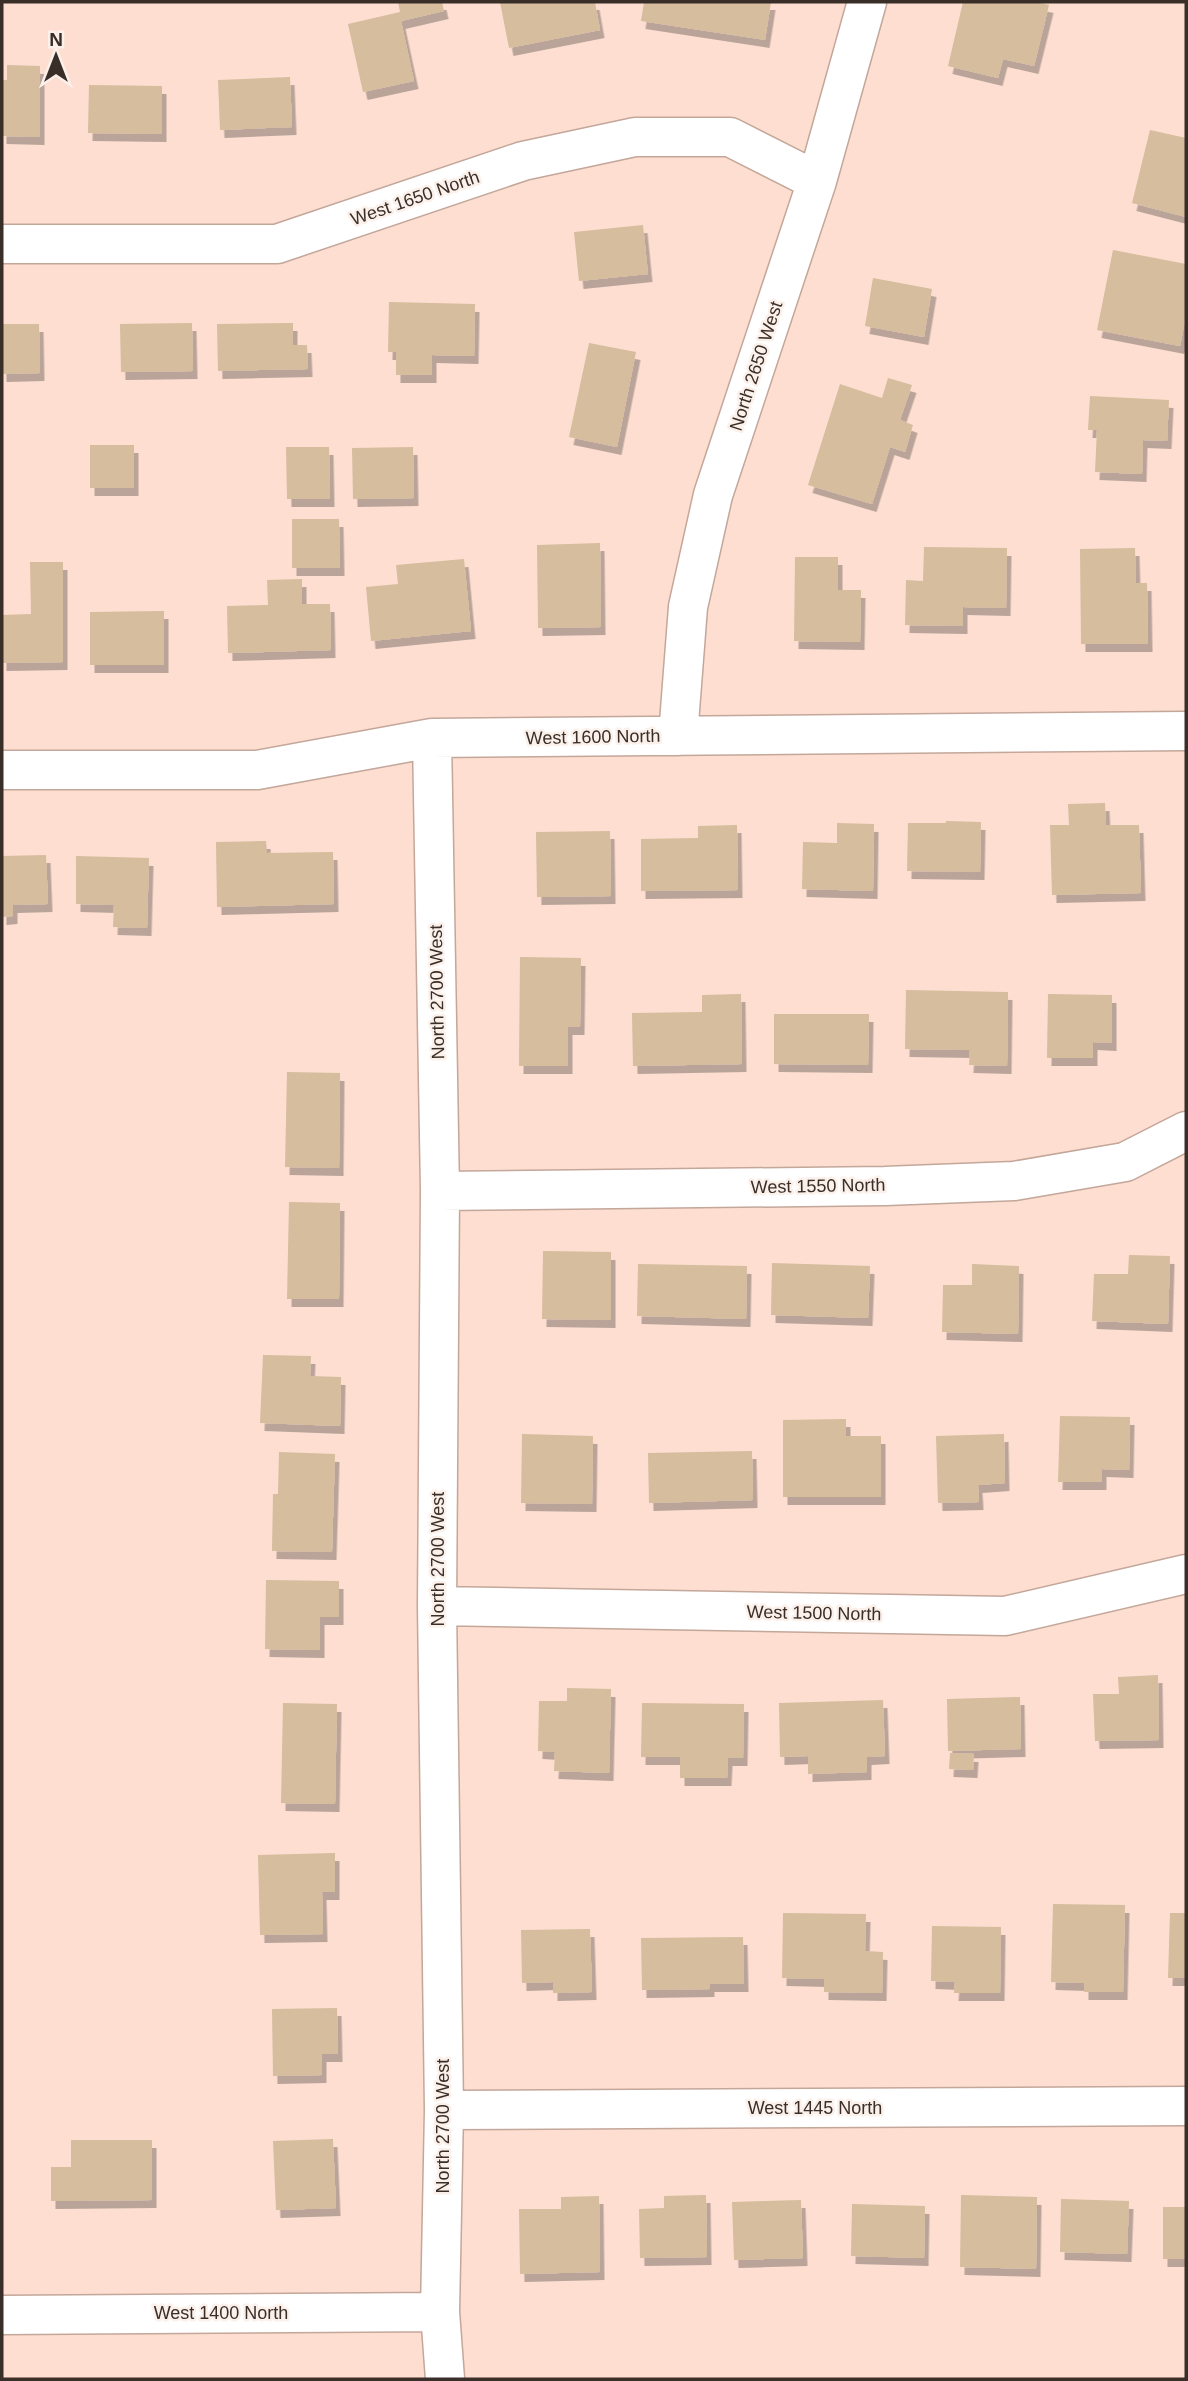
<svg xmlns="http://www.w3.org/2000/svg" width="1188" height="2381" font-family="Helvetica,sans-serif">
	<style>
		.building { fill: #d5bd9d; filter: url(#shadow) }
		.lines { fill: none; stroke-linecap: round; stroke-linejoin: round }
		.minor-casing { stroke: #c3a79a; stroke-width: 41 }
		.minor { stroke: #fff; stroke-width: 38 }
		.labels { text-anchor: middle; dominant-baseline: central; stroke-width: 5; stroke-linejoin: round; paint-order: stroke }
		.street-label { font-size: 18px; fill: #392e28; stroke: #fcf0ea }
	</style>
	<defs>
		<filter id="shadow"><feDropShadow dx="4.5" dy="8" stdDeviation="0" flood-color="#0004"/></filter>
	</defs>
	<rect width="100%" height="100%" fill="#fdded0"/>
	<path class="building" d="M 398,2 L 442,2 L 444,11 L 401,21 L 414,81 L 363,92 L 348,24 L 400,12 Z
		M 500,2 L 595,2 L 600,30 L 509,48 Z
		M 644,2 L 771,2 L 765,40 L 641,21 Z
		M 963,2 L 1035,2 L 1049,5 L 1034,66 L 1003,59 L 998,78 L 948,66 Z
		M 7,65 L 40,66 L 40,137 L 2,136 L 2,80 L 7,80 Z
		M 290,77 L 292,127 L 220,130 L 218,80 Z
		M 89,85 L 162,86 L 162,134 L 88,133 Z
		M 1150,130 L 1186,138 L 1186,217 L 1132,203 Z
		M 643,225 L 648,274 L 579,281 L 574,232 Z
		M 1113,250 L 1186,264 L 1186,315 L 1180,346 L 1097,330 Z
		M 873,278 L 932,289 L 924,337 L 865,326 Z
		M 389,302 L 475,304 L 474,356 L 432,355 L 432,375 L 396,375 L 396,352 L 388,352 Z
		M 192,323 L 193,371 L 121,372 L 120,324 Z
		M 293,323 L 293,345 L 307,345 L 308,369 L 218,371 L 217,324 Z
		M 2,324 L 39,324 L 40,373 L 2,374 Z
		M 589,343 L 636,352 L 617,447 L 569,437 Z
		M 888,378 L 912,385 L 900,420 L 913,425 L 905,452 L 890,447 L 872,504 L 808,485 L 840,384 L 882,398 Z
		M 1090,396 L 1169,400 L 1167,441 L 1143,440 L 1142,474 L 1095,472 L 1097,430 L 1088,430 Z
		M 90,445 L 134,445 L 134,488 L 90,488 Z
		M 286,447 L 329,447 L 330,499 L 287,499 Z
		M 413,447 L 414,498 L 353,499 L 352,448 Z
		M 292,519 L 339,519 L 340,568 L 292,568 Z
		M 600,543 L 601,627 L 538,628 L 537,545 Z
		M 924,547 L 1007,548 L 1006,608 L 963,607 L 963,626 L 905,625 L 906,580 L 923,581 Z
		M 1135,548 L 1136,583 L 1147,583 L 1148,644 L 1081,644 L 1080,549 Z
		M 795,557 L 838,557 L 838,590 L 861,590 L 860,642 L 794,641 Z
		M 464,559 L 471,631 L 371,641 L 366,587 L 398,584 L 396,565 Z
		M 30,562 L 63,562 L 63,662 L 2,663 L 2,615 L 31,614 Z
		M 302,579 L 302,604 L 330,604 L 331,650 L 228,653 L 227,606 L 268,605 L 267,580 Z
		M 164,611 L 164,665 L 90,665 L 90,612 Z
		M 1105,803 L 1106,825 L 1139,825 L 1141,893 L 1052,895 L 1050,825 L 1069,825 L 1068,804 Z
		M 946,821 L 981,822 L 980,872 L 907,871 L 908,823 L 946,823 Z
		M 837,823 L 874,824 L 873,891 L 802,889 L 803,842 L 837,843 Z
		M 737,825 L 738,890 L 641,891 L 641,839 L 698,838 L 698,826 Z
		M 610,831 L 611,896 L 537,897 L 536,832 Z
		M 266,841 L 267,853 L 333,852 L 334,904 L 217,907 L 216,842 Z
		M 46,855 L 48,904 L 13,905 L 13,916 L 2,917 L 2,856 Z
		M 76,856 L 149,858 L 147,928 L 113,927 L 114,905 L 76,904 Z
		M 520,957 L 581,958 L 580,1027 L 568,1027 L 568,1066 L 519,1066 Z
		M 906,990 L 1008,992 L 1007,1066 L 969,1065 L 970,1050 L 905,1049 Z
		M 741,994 L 742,1064 L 633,1066 L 632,1013 L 702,1012 L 702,995 Z
		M 1048,994 L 1112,995 L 1112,1043 L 1093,1042 L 1093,1058 L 1047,1058 Z
		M 774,1014 L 869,1014 L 868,1065 L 774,1064 Z
		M 287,1072 L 340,1073 L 339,1168 L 285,1167 Z
		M 289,1202 L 340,1203 L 339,1299 L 287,1299 Z
		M 543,1251 L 611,1252 L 611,1320 L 542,1319 Z
		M 1129,1255 L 1170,1256 L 1168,1324 L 1092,1321 L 1094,1274 L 1128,1274 Z
		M 772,1263 L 870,1266 L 868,1318 L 771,1315 Z
		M 638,1264 L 747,1266 L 746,1319 L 637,1316 Z
		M 972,1264 L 1019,1266 L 1018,1334 L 942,1332 L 943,1285 L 972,1285 Z
		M 263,1355 L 311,1356 L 310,1376 L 341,1377 L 340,1426 L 260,1423 Z
		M 1060,1416 L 1130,1417 L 1129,1470 L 1102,1469 L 1102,1482 L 1058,1482 Z
		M 846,1419 L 846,1436 L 881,1436 L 881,1497 L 783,1497 L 783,1420 Z
		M 522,1434 L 593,1436 L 592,1504 L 521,1503 Z
		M 1004,1434 L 1005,1483 L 978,1485 L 979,1502 L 938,1503 L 936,1436 Z
		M 752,1451 L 753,1500 L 649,1503 L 648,1453 Z
		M 279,1452 L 335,1454 L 332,1552 L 272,1551 L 273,1494 L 278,1494 Z
		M 266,1580 L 339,1581 L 339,1617 L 320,1617 L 320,1650 L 265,1649 Z
		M 1158,1675 L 1159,1740 L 1095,1741 L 1093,1694 L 1119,1694 L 1118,1677 Z
		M 567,1688 L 611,1689 L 609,1773 L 554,1771 L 555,1752 L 538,1751 L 539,1701 L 567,1701 Z
		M 1020,1697 L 1021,1749 L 948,1751 L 947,1699 Z
		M 883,1700 L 885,1756 L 867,1757 L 867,1772 L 808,1774 L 808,1756 L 780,1757 L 779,1703 Z
		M 283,1703 L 337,1704 L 335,1804 L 281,1803 Z
		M 642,1703 L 744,1704 L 743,1758 L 728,1758 L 727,1778 L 680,1778 L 680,1757 L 641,1757 Z
		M 950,1753 L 974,1754 L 973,1770 L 949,1769 Z
		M 335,1853 L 335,1892 L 322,1892 L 323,1934 L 260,1935 L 258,1855 Z
		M 1053,1904 L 1125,1905 L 1123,1992 L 1084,1992 L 1084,1983 L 1051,1982 Z
		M 783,1913 L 866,1914 L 865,1951 L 883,1952 L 882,1993 L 824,1992 L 824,1979 L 782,1978 Z
		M 1170,1913 L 1186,1913 L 1186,1978 L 1168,1978 Z
		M 932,1926 L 1001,1927 L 1000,1993 L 954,1993 L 955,1982 L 931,1981 Z
		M 590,1929 L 592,1992 L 553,1993 L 553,1982 L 522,1983 L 521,1930 Z
		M 743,1937 L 744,1984 L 710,1984 L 710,1989 L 642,1990 L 641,1938 Z
		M 337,2008 L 338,2054 L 322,2054 L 322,2075 L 273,2076 L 272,2009 Z
		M 333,2139 L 336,2208 L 276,2210 L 273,2141 Z
		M 71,2140 L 152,2140 L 152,2200 L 51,2201 L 51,2167 L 71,2167 Z
		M 706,2195 L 707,2257 L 640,2258 L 639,2209 L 664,2208 L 664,2196 Z
		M 961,2195 L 1037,2197 L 1036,2269 L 960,2267 Z
		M 599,2196 L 600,2272 L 520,2274 L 519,2209 L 561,2209 L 561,2197 Z
		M 1061,2199 L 1129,2201 L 1127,2254 L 1060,2252 Z
		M 801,2200 L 803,2258 L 734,2260 L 732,2202 Z
		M 852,2204 L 925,2206 L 924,2258 L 851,2256 Z
		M 1163,2207 L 1186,2207 L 1186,2259 L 1163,2259 Z"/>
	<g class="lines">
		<defs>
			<path id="minor" d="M 2,244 L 277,244 L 523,161 L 635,137 L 730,137 L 817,181
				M 678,736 L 688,607 L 713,495 L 817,181 L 867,2
				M 432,738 L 440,1191 L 437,1606 L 444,2110 L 440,2312 L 445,2379
				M 2,770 L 257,770 L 432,738 L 1186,731
				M 440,1191 L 885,1186 L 1014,1181 L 1125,1162 L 1186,1131
				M 437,1606 L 1005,1616 L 1186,1574
				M 444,2110 L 1186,2106
				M 2,2315 L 440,2312"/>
		</defs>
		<use href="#minor" class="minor-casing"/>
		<use href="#minor" class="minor"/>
	</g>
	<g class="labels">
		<g class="street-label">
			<text transform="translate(415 198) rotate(-19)">West 1650 North</text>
			<text transform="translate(756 366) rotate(-72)">North 2650 West</text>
			<text transform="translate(593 737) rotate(-1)">West 1600 North</text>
			<text transform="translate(437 992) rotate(-91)">North 2700 West</text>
			<text transform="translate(818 1186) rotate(-1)">West 1550 North</text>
			<text transform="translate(438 1559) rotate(-90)">North 2700 West</text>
			<text transform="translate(814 1613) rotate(1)">West 1500 North</text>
			<text x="815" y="2108">West 1445 North</text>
			<text transform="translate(443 2126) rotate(-90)">North 2700 West</text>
			<text x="221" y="2313">West 1400 North</text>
		</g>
	</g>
	<rect width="1188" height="2381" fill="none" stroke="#392e28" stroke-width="7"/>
	<g transform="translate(56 56)" stroke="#fcf0ea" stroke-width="5" paint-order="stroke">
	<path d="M0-5L12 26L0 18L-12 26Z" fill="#392e28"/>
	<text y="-10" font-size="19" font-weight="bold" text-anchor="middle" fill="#392e28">N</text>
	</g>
</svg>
